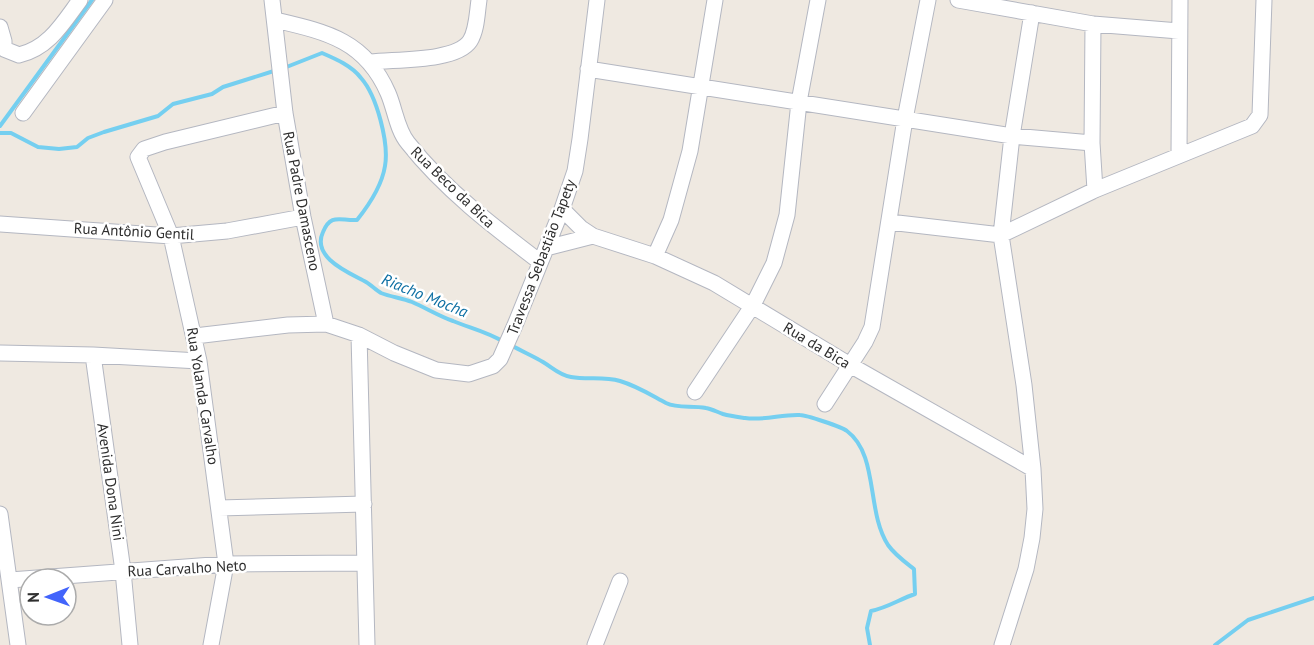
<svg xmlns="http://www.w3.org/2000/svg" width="1314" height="645" font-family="'PT Sans',sans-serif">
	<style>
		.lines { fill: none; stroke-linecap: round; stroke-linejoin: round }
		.stream { stroke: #75cff0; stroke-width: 4 }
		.minor-casing { stroke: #b4b7c1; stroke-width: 17 }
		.minor { stroke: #fff; stroke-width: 15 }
		.labels { text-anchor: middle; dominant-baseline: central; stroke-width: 5; stroke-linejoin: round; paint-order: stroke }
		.street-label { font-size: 15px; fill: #2e2e2e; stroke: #fff }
		.water-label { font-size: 16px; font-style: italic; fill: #0d6fa3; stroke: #fff }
	</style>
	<rect width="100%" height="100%" fill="#efe9e1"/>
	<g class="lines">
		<path class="stream" d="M 284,68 L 322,53 C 336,59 352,66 361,78 C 377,96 389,143 385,166 C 382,185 369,205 357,220 C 340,221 331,213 323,232 C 311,258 350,273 366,282 C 371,285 376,290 381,293 C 391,297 402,298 412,302 C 426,308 439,316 453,321 C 470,328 488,332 504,342
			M 0,126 L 92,0
			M 0,133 L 11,133 L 38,147 L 59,149 L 77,147 L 88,138 L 104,132 L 158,116 L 173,104 L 212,94 L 223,87 L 277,70
			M 511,345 C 521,351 533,356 543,362 C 553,368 559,375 571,377 C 587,380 604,376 620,381 C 637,386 651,395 666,403 C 678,409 692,405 706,408 C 712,409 717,412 723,414 C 730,416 738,417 745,418 C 764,421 782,414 800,415 C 806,415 842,427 847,431 C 879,455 866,511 888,545 C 895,555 905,562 914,569 L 915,594 C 900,599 887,608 871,611 L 867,628 L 870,645
			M 1215,645 L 1248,620 L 1314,598"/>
		<defs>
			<path id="minor" d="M 272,0 L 285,113 L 303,217 L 326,324
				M 958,0 L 1093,24 L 1179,31
				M 275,20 C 326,32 365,40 388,93 C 395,109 397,130 408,143 C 444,189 494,227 540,262
				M 1093,24 L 1092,143 L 1095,190
				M 0,27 L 4,41 L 4,49
				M 4,49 L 19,55 C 49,48 63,23 80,0
				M 371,62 C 395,59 456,62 470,41 C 477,30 477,13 479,0
				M 588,69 L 1012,136 L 1092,143
				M 23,113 L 105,0
				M 1179,154 L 1180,0
				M 562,209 L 581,228 L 593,236 L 655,256 L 714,283 L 850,365 L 1033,469
				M 889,222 L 1001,235 L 1095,190 L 1252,126 L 1260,115 L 1264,0
				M 0,224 L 171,236 L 227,231 L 303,217
				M 546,248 L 593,236
				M 655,256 L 671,220 L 690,151 L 715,0
				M 359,335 L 367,645
				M 195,336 L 288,325 L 326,324 L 359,335 L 394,353 L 436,370 L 469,374 L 493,366 L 500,359 L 515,325 L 562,209 L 575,171 L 580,139 L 597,0
				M 0,353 L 93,355 L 199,361
				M 93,355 L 123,571 L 130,645
				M 695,392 L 753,305 L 774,263 L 787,215 L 799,102 L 818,0
				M 825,404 L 865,342 L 872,327 L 905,119 L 928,0
				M 219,508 L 364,504
				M 0,514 L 18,645
				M 10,580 L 226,564 L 365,563
				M 211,645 L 226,564 L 199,361 L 171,236 L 138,157 L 144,149 L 165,142 L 285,113
				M 595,645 L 620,581
				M 1002,645 L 1026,569 L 1032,538 L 1035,509 L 1033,469 L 1024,385 L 1001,235 L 1012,136 L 1032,13"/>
		</defs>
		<use href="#minor" class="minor-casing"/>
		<use href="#minor" class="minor"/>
	</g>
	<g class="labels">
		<g class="street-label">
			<text transform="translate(453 187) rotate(44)">Rua Beco da Bica</text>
			<text transform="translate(302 201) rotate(79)">Rua Padre Damasceno</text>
			<text transform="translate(134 231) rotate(3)">Rua Antônio Gentil</text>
			<text transform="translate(541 257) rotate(-69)">Travessa Sebastião Tapety</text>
			<text transform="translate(817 345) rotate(31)">Rua da Bica</text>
			<text transform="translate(203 396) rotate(81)">Rua Yolanda Carvalho</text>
			<text transform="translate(111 482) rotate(82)">Avenida Dona Nini</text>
			<text transform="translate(187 568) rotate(-3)">Rua Carvalho Neto</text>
		</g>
		<g class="water-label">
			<text transform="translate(425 295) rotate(22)">Riacho Mocha</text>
		</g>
	</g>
	<g transform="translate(48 597) rotate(269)"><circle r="28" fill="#ffffff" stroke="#ababab" stroke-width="1.5"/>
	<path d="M0-4.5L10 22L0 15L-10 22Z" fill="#4264fb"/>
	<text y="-9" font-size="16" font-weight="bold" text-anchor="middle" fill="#2e2e2e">N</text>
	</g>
</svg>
